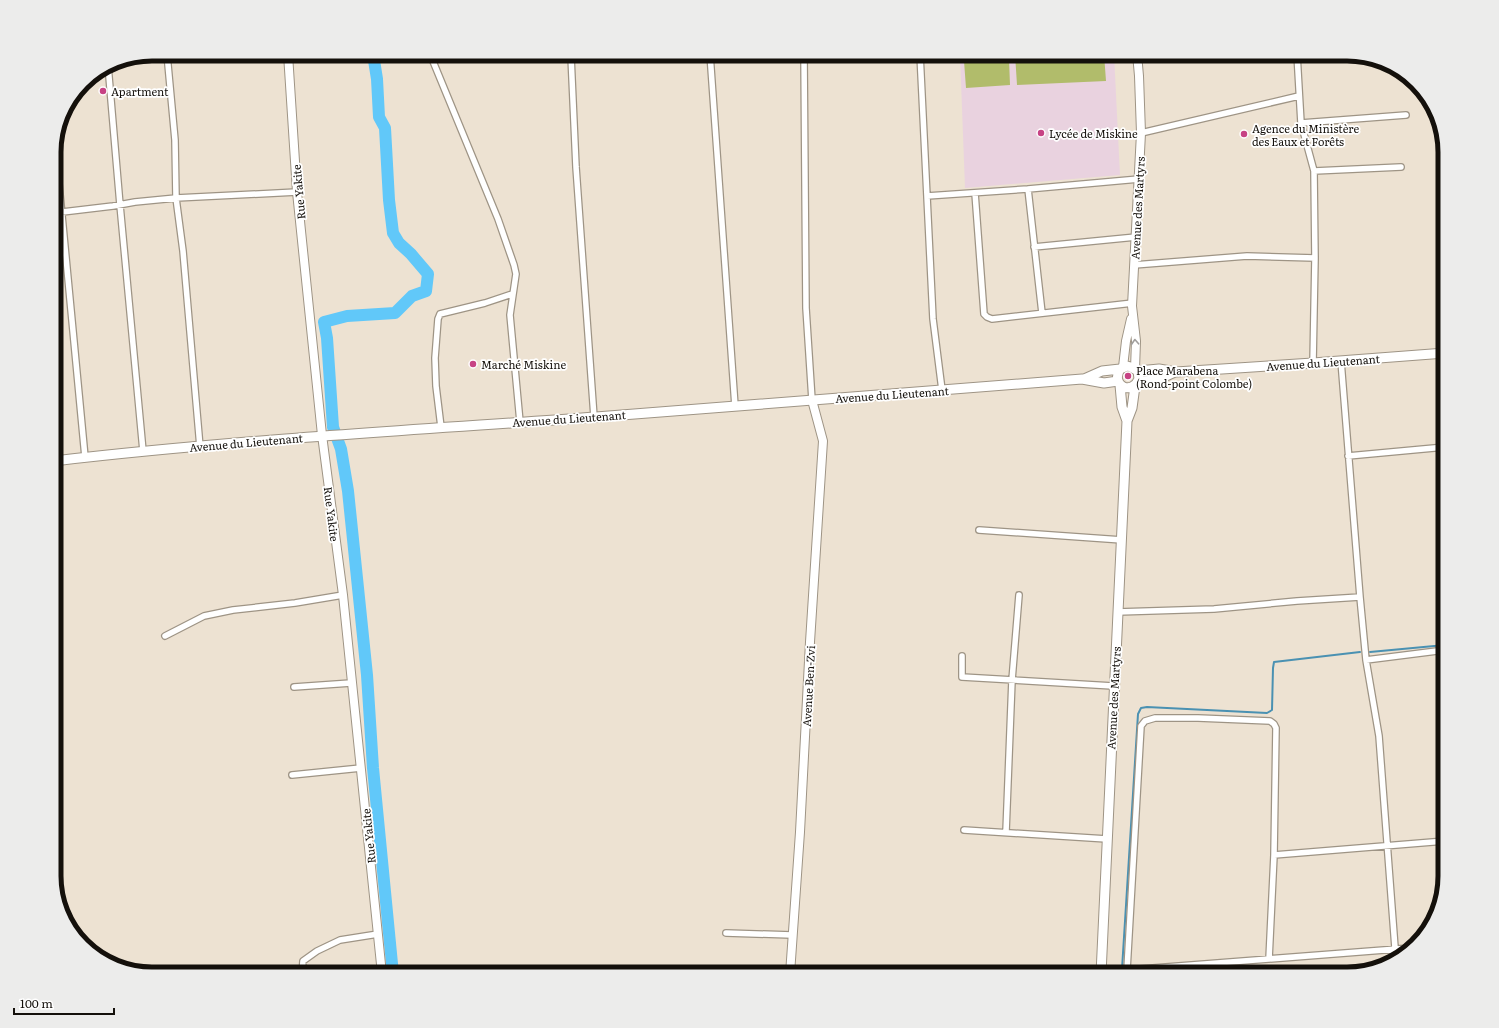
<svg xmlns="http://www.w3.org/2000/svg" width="1499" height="1028" font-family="Literata,serif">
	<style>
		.education { fill: #e9d2df }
		.green { fill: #b1bc6b }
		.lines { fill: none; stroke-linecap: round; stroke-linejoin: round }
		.stream { stroke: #4a91b2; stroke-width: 2 }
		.river { stroke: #61c8f9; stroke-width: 12 }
		.street-casing { stroke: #9e9485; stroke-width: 8 }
		.secondary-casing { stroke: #9e9485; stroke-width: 10 }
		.primary-casing { stroke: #9e9485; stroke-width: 11 }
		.street { stroke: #fff; stroke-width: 5.5 }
		.secondary { stroke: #fff; stroke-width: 8 }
		.primary { stroke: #fff; stroke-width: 9 }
		.oneway { stroke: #a19f9d }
		.poi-dot { fill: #c74284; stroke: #fff; stroke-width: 1.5 }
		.labels { text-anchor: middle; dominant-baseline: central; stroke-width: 3.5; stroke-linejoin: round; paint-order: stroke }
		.poi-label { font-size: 11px; fill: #14100b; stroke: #fff; text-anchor: start }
		.street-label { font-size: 11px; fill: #14100b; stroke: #fff }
		.rim { fill: none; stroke: #14100b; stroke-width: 5 }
	</style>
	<rect width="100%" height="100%" fill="#ede2d2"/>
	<path class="education" d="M 986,54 L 1114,54 L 1120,175 L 965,188 L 960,55 Z"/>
	<path class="green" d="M 1015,54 L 1104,54 L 1106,81 L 1017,85 Z
		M 1009,59 L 1010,85 L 966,88 L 964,61 Z"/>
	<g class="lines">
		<path class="stream" d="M 1370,652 L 1445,645
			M 1122,969 L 1138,714 L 1141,708 L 1147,707 L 1267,713 L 1272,710 L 1273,668 L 1274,662 L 1360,652"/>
		<path class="river" d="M 373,54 L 377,79 L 379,117 L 385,128 L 389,200 L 393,233 L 399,243 L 411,254 L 428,274 L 426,291 L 412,296 L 395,313 L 347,316 L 324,322 L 327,338 L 333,427 L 341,449 L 348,491 L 367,675 L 373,768 L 393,974"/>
		<defs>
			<path id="street" d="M 167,54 L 175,140 L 176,198 L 183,251 L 200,447
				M 430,54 L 498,219 L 514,265 L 516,274 L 510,315 L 520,422
				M 710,54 L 735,406
				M 804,54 L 806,308 L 812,400
				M 920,54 L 933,319 L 942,390
				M 1297,54 L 1301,123 L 1314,171 L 1315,258 L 1313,363
				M 571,56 L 576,167 L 594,417
				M 108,65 L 120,205 L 143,451
				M 1301,123 L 1406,115
				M 1141,133 L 1299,96
				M 55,142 L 85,457
				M 1314,171 L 1401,167
				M 1028,189 L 1042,313
				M 975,193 L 984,314 L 987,317 L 992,319 L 1133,303
				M 927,196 L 1028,189 L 1139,179
				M 54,213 L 113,206 L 135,202 L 176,198 L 297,192
				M 1034,247 L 1136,237
				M 1134,265 L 1247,256 L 1315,258
				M 1341,361 L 1360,597 L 1366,660 L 1379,736 L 1396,961
				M 441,427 L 436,386 L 435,358 L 438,319 L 440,314 L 485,303 L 512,294
				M 1348,456 L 1445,447
				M 979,530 L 1122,540
				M 1117,612 L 1214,609 L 1297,601 L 1360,597
				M 165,636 L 204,616 L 233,610 L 295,603 L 343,595
				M 962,656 L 962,677 L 1113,686
				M 1366,660 L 1445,650
				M 294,687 L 351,683
				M 292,775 L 361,768
				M 964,830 L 1107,839
				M 1006,832 L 1012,680 L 1019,595
				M 1274,855 L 1445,841
				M 726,933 L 792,935
				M 1192,965 L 1193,974
				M 1127,970 L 1141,726 L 1145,721 L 1155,718 L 1198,718 L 1270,721 L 1274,724 L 1276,728 L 1274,855 L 1269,959
				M 1101,972 L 1410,948
				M 302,974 L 303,961 L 317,951 L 340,940 L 378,934"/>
			<path id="secondary" d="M 288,54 L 297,192 L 322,435 L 343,595 L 382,974
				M 1123,367 L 1126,341 L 1131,319
				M 1135,369 L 1136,341 L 1132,306 L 1141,133 L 1139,76 L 1137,54
				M 790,974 L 800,832 L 810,642 L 823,441 L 812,400"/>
			<path id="primary" d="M 1138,371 L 1159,369 L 1176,372 L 1313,363 L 1445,353
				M 1084,379 L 1102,371 L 1120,369 L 1127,366 L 1131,367 L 1138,371 L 1139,379 C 1132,396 1110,386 1120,369
				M 1138,383 L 1164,377 L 1175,372
				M 1120,385 L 1122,407 L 1127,421
				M 54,461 C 234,440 415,430 596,417 C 758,405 920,392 1082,379 L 1104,383 L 1118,381
				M 1101,974 L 1127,421 L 1132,408 L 1135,386"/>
		</defs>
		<use href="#street" class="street-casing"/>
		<use href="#secondary" class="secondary-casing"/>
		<use href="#primary" class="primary-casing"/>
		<use href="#street" class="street"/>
		<use href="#secondary" class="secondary"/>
		<use href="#primary" class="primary"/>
	</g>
	<defs><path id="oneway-chevron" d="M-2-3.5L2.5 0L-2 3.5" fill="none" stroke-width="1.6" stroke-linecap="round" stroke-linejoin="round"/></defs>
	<use class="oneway" href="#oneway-chevron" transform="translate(1135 342) rotate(-93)"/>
	<g class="poi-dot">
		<circle cx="103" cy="91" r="4"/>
		<circle cx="1041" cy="133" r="4"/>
		<circle cx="1244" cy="134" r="4"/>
		<circle cx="473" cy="364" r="4"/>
		<circle cx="1128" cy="376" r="4"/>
	</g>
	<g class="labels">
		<g class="poi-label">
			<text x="111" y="91">Apartment</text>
			<text x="1252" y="128">Agence du Ministère<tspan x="1252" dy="13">des Eaux et Forêts</tspan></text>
			<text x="1049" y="133">Lycée de Miskine</text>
			<text x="481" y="364">Marché Miskine</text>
			<text x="1136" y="370">Place Marabena<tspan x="1136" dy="13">(Rond-point Colombe)</tspan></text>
		</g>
		<g class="street-label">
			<text transform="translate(298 192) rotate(-95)">Rue Yakite</text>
			<text transform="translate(1137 208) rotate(-87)">Avenue des Martyrs</text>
			<text transform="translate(1323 362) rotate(-4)">Avenue du Lieutenant</text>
			<text transform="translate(892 394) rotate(-4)">Avenue du Lieutenant</text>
			<text transform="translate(569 418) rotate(-4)">Avenue du Lieutenant</text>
			<text transform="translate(246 442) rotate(-5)">Avenue du Lieutenant</text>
			<text transform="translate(332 514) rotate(83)">Rue Yakite</text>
			<text transform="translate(808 686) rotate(-87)">Avenue Ben-Zvi</text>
			<text transform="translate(1113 698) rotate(-87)">Avenue des Martyrs</text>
			<text transform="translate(368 836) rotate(-96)">Rue Yakite</text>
		</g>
	</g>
	<path d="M0 0H1499V1028H0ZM152 61H1347A91 91 0 0 1 1438 152V876A91 91 0 0 1 1347 967H152A91 91 0 0 1 61 876V152A91 91 0 0 1 152 61Z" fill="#ececeb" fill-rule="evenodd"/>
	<path class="rim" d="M152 61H1347A91 91 0 0 1 1438 152V876A91 91 0 0 1 1347 967H152A91 91 0 0 1 61 876V152A91 91 0 0 1 152 61Z"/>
	<path d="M14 1008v6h100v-6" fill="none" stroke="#14100b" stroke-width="2"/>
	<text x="20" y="1008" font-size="12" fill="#14100b" stroke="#ffffff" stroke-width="3" paint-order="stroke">100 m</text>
</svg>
